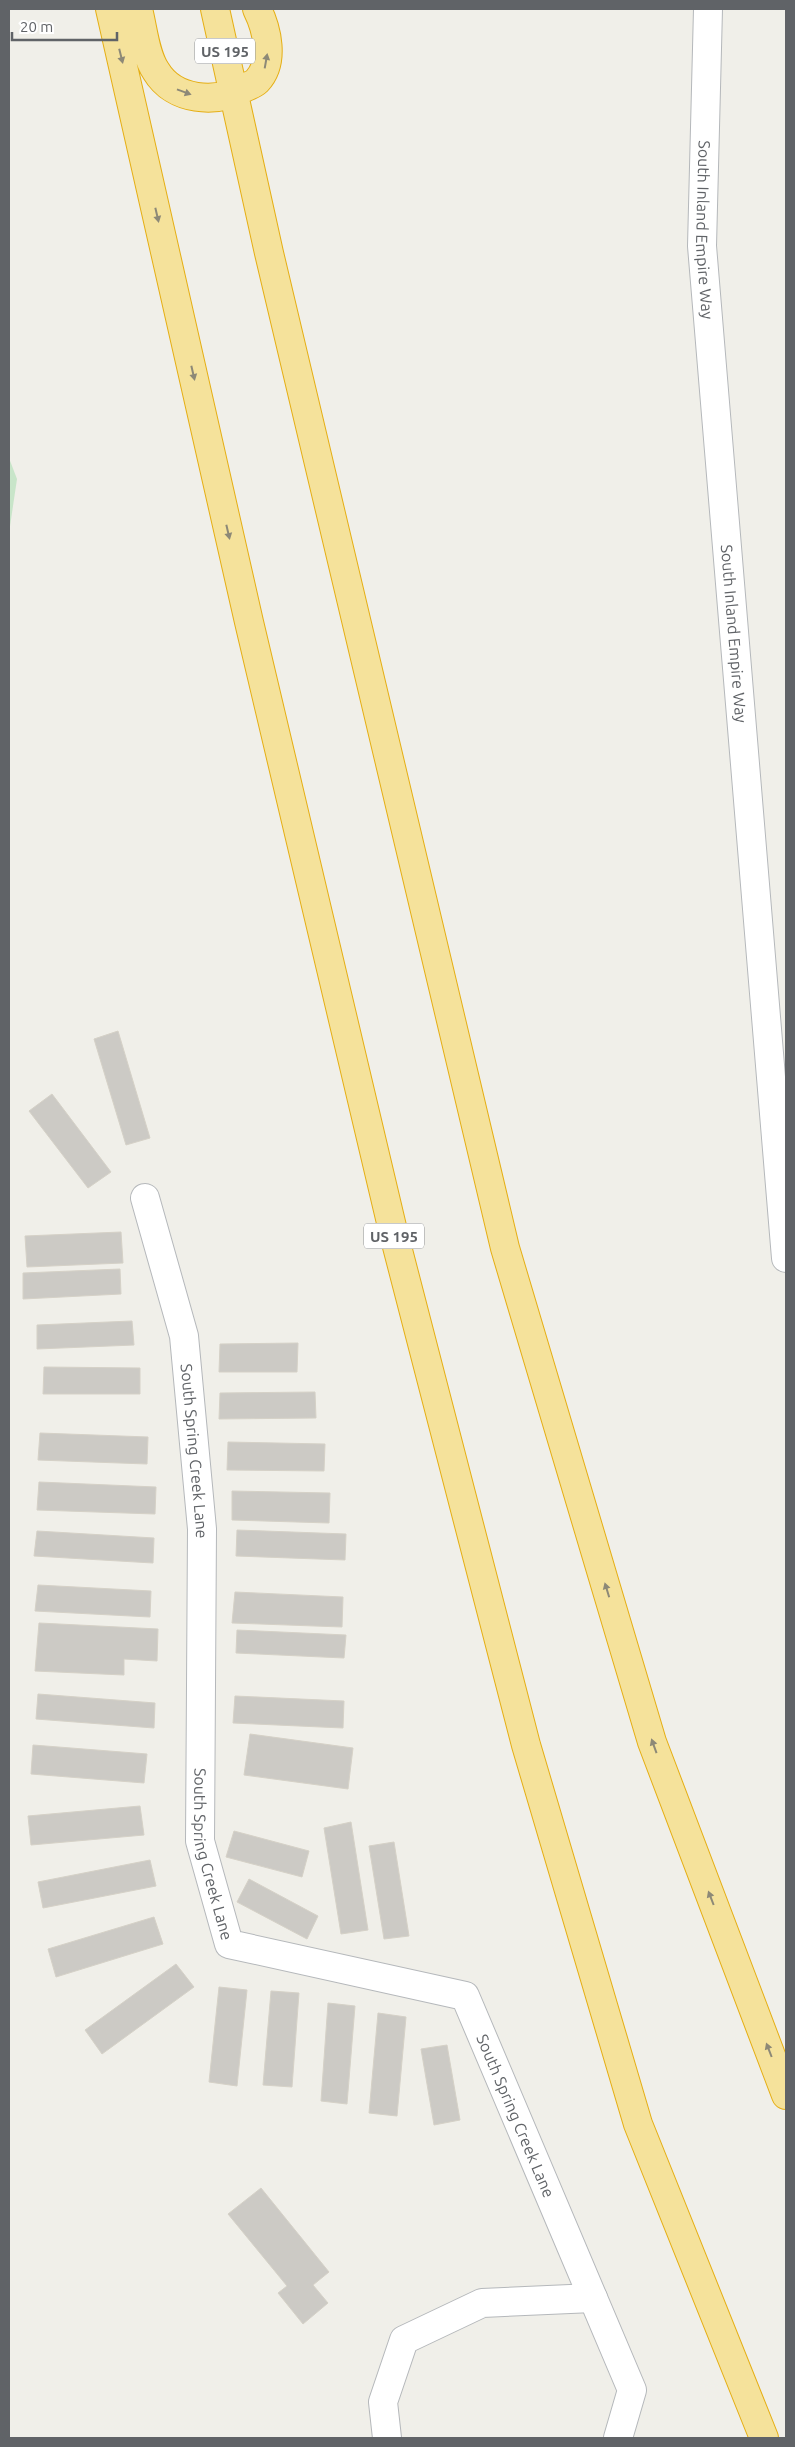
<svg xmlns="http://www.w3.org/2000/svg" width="795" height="2447" font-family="Ubuntu,sans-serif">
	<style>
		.green { fill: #c8e5c9 }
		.building { fill: #cccac5; stroke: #d5d1c7 }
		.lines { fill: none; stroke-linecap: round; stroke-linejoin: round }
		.minor-casing { stroke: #b5b8bb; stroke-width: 30 }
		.highway-casing { stroke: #e5ae14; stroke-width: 30 }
		.minor { stroke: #fff; stroke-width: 28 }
		.highway { stroke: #f5e29b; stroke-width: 28 }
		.oneway { fill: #8d8977 }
		.labels { text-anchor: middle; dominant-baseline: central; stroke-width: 5; stroke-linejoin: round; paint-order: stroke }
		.shield { fill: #fff; stroke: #909295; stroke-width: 1 }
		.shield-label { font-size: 15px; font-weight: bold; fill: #606367 }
		.street-label { font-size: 16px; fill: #606367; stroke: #fff }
	</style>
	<rect width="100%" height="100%" fill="#f0efe9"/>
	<path class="green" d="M 9,458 L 17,479 L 9,533 Z"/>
	<path class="building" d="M 118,1031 L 150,1138 L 126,1145 L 94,1039 Z
		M 52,1094 L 111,1172 L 88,1188 L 29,1111 Z
		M 121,1232 L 123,1263 L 27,1267 L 25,1236 Z
		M 120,1269 L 121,1294 L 23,1299 L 23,1273 Z
		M 132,1321 L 134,1345 L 37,1349 L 37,1325 Z
		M 298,1343 L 297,1372 L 219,1372 L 220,1344 Z
		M 44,1367 L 140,1368 L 140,1394 L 43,1394 Z
		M 315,1392 L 316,1418 L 219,1419 L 220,1393 Z
		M 40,1433 L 148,1437 L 147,1464 L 38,1460 Z
		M 228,1442 L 325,1444 L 324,1471 L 227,1470 Z
		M 39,1482 L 156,1487 L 155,1514 L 37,1510 Z
		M 232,1491 L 330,1493 L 329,1523 L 232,1520 Z
		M 237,1530 L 346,1534 L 345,1560 L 236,1556 Z
		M 37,1531 L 154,1538 L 153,1563 L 34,1556 Z
		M 38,1585 L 151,1591 L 150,1617 L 35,1611 Z
		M 235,1592 L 343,1597 L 342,1627 L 232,1623 Z
		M 39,1623 L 158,1629 L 157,1661 L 124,1659 L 124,1675 L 35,1671 Z
		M 237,1630 L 346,1635 L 344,1658 L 236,1653 Z
		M 38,1694 L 155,1703 L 154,1728 L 36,1719 Z
		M 235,1696 L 344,1701 L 343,1728 L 233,1723 Z
		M 250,1734 L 353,1748 L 348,1789 L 244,1775 Z
		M 33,1745 L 147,1754 L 144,1783 L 31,1774 Z
		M 140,1806 L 144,1835 L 31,1845 L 28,1816 Z
		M 351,1822 L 368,1930 L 341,1934 L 324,1828 Z
		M 234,1831 L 309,1851 L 302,1877 L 226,1857 Z
		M 394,1842 L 409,1936 L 384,1939 L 369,1846 Z
		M 150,1860 L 156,1886 L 43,1908 L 38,1882 Z
		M 249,1879 L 318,1916 L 307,1939 L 237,1902 Z
		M 154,1917 L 163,1944 L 56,1977 L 48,1949 Z
		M 176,1964 L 194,1987 L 102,2054 L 85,2030 Z
		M 219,1987 L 247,1990 L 237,2086 L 209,2082 Z
		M 271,1991 L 299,1993 L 292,2087 L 263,2085 Z
		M 328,2003 L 355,2006 L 347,2104 L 321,2101 Z
		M 378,2013 L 406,2017 L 397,2116 L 369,2113 Z
		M 447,2045 L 460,2120 L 434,2125 L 421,2049 Z
		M 261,2188 L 329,2272 L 313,2285 L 328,2303 L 303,2324 L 278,2293 L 287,2286 L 228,2214 Z"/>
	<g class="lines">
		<defs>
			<g id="minor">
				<path id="s1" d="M 708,9 L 702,246 L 786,1258"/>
				<path id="s2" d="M 145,1198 L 184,1336 L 202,1529 L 200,1841 L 229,1944 L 465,1996 L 632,2390 L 618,2438"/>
				<path d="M 387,2438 L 383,2402 L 404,2340 L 482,2303 L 593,2298"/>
			</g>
			<path id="highway" d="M 110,9 L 249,622 L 393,1231 L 526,1745 L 638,2124 L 764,2438
				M 138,9 C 143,28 145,55 156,71 C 174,101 216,104 244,88 C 248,86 254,84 257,81 C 275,62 267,29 257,9
				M 215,9 L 269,253 L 505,1248 L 652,1742 L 786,2095"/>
		</defs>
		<use href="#minor" class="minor-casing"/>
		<use href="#highway" class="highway-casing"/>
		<use href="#minor" class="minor"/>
		<use href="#highway" class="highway"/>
	</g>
	<defs><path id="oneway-solid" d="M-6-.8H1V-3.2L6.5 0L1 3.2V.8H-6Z" transform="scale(1.25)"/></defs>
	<g class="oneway">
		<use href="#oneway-solid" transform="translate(121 56) rotate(76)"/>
		<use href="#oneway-solid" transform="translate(266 61) rotate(-80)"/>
		<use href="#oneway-solid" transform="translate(184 92) rotate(20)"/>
		<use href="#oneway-solid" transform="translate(157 215) rotate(77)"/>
		<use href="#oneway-solid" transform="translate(193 373) rotate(77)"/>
		<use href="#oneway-solid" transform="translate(228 532) rotate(77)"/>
		<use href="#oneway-solid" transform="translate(607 1590) rotate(-107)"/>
		<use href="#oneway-solid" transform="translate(654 1746) rotate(-110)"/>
		<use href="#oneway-solid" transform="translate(711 1898) rotate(-111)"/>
		<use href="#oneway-solid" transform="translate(769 2050) rotate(-111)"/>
	</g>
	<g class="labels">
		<g class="shield">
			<rect x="195" y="38.5" width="60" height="25" rx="4"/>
			<rect x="364" y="1223.5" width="60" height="25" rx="4"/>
		</g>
		<g class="shield-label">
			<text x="225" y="51">US 195</text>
			<text x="394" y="1236">US 195</text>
		</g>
		<g class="street-label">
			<text stroke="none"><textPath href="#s1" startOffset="221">South Inland Empire Way</textPath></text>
			<text stroke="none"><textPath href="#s1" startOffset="626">South Inland Empire Way</textPath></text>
			<text stroke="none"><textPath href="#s2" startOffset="259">South Spring Creek Lane</textPath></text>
			<text stroke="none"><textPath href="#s2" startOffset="664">South Spring Creek Lane</textPath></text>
			<text stroke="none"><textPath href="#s2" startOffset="1128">South Spring Creek Lane</textPath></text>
		</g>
	</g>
	<rect width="795" height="2447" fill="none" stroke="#606367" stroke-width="20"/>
	<path d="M12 32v8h105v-8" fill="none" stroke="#606367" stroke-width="2.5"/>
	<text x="20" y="32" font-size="15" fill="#606367" stroke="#ffffff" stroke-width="4" paint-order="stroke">20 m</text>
</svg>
